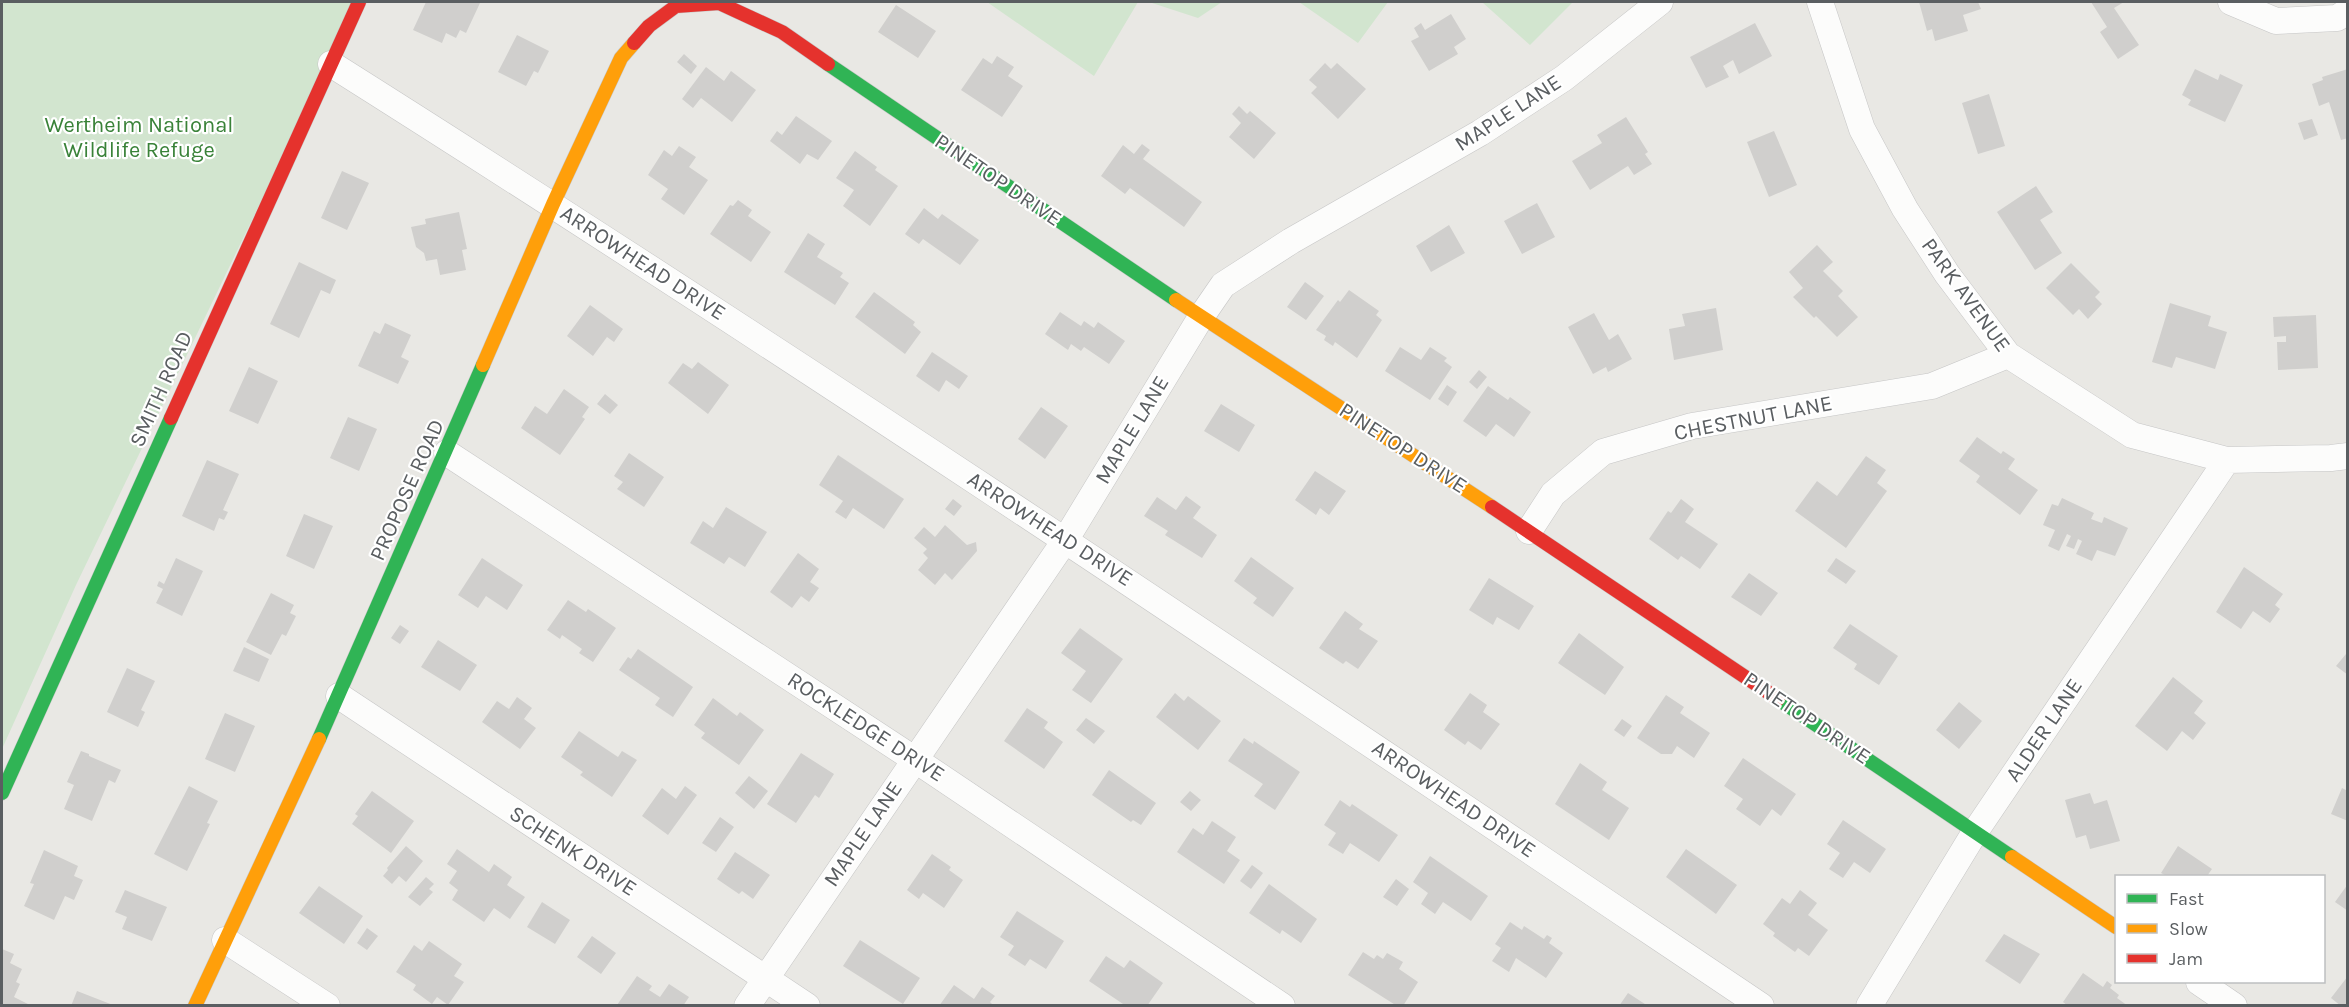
<svg xmlns="http://www.w3.org/2000/svg" width="2349" height="1007" font-family="Karla,sans-serif">
	<style>
		.green { fill: #d2e5cf }
		.building { fill: #d0cfcd }
		.lines { fill: none; stroke-linecap: round; stroke-linejoin: round }
		.street-casing { stroke: #c6c6c6; stroke-width: 27 }
		.fast-casing { stroke: #c6c6c6; stroke-width: 15 }
		.slow-casing { stroke: #c6c6c6; stroke-width: 15 }
		.jam-casing { stroke: #c6c6c6; stroke-width: 15 }
		.street { stroke: #fcfcfb; stroke-width: 26 }
		.fast { stroke: #30b455; stroke-width: 14 }
		.slow { stroke: #ff9f0a; stroke-width: 14 }
		.jam { stroke: #e5322d; stroke-width: 14 }
		.labels { text-anchor: middle; dominant-baseline: central; stroke-width: 4.5; stroke-linejoin: round; paint-order: stroke }
		.street-label { font-size: 22px; fill: #5a5e61; stroke: #fff }
		.park-label { font-size: 22px; fill: #398238; stroke: #fff }
	</style>
	<rect width="100%" height="100%" fill="#e9e8e4"/>
	<path class="green" d="M 2,2 L 357,2 L 76,585 L 2,749 Z
		M 987,2 L 1138,2 L 1094,76 Z
		M 1149,2 L 1222,2 L 1198,18 Z
		M 1299,2 L 1388,2 L 1358,43 Z
		M 1482,2 L 1573,2 L 1530,45 Z"/>
	<path class="building" d="M 426,2 L 476,2 L 480,3 L 466,33 L 460,30 L 456,38 L 446,33 L 442,43 L 413,30 Z
		M 1919,2 L 1978,2 L 1981,9 L 1963,15 L 1968,31 L 1935,41 L 1932,29 L 1927,31 Z
		M 2091,2 L 2124,2 L 2114,8 L 2139,45 L 2118,59 L 2100,32 L 2107,27 Z
		M 896,5 L 936,31 L 918,58 L 878,32 Z
		M 1451,14 L 1466,39 L 1454,47 L 1458,54 L 1429,71 L 1411,41 L 1419,37 L 1414,28 L 1421,23 L 1425,30 Z
		M 1755,23 L 1772,56 L 1739,74 L 1733,60 L 1723,66 L 1729,77 L 1706,88 L 1690,57 Z
		M 517,35 L 549,51 L 538,73 L 534,71 L 526,86 L 498,72 Z
		M 684,54 L 697,66 L 691,74 L 677,62 Z
		M 997,56 L 1014,67 L 1008,76 L 1023,86 L 1002,117 L 961,90 L 983,58 L 992,64 Z
		M 1325,63 L 1331,69 L 1337,63 L 1366,89 L 1338,119 L 1311,93 L 1317,87 L 1309,80 Z
		M 706,67 L 724,81 L 731,71 L 756,90 L 732,122 L 701,98 L 693,108 L 682,99 Z
		M 2195,69 L 2218,80 L 2220,74 L 2243,85 L 2225,122 L 2188,105 L 2191,100 L 2182,95 Z
		M 2348,69 L 2348,138 L 2341,140 L 2329,102 L 2319,106 L 2312,84 L 2323,80 L 2322,77 Z
		M 1989,94 L 2005,146 L 1978,154 L 1962,103 Z
		M 1239,106 L 1247,114 L 1250,111 L 1276,133 L 1254,159 L 1229,137 L 1241,123 L 1232,114 Z
		M 796,116 L 832,141 L 818,160 L 807,154 L 800,164 L 770,141 L 777,131 L 782,135 Z
		M 1626,117 L 1648,152 L 1645,154 L 1652,164 L 1634,175 L 1628,166 L 1590,190 L 1572,161 L 1602,143 L 1597,135 Z
		M 2312,119 L 2318,135 L 2304,140 L 2298,123 Z
		M 1774,131 L 1797,185 L 1769,197 L 1747,142 Z
		M 1142,144 L 1150,150 L 1143,159 L 1202,202 L 1184,227 L 1130,188 L 1125,194 L 1101,176 L 1123,145 L 1134,154 Z
		M 679,146 L 696,157 L 689,167 L 708,180 L 684,215 L 661,199 L 668,189 L 648,175 L 664,150 L 672,156 Z
		M 855,151 L 877,167 L 875,170 L 898,186 L 870,226 L 843,206 L 854,190 L 836,178 Z
		M 342,171 L 369,183 L 347,230 L 321,218 Z
		M 2036,186 L 2053,212 L 2040,220 L 2062,253 L 2035,270 L 1997,212 Z
		M 738,200 L 752,210 L 748,216 L 771,232 L 751,262 L 710,234 L 730,205 L 733,206 Z
		M 1537,203 L 1555,237 L 1522,254 L 1504,221 Z
		M 924,208 L 938,219 L 942,214 L 979,240 L 960,265 L 923,239 L 919,244 L 905,234 Z
		M 459,212 L 467,249 L 462,250 L 466,270 L 440,275 L 437,259 L 426,261 L 424,253 L 416,247 L 411,227 L 426,224 L 425,219 Z
		M 1449,225 L 1465,253 L 1431,272 L 1416,246 Z
		M 808,233 L 825,244 L 817,257 L 843,273 L 840,277 L 849,283 L 835,305 L 784,272 Z
		M 1817,245 L 1833,262 L 1823,271 L 1843,291 L 1838,296 L 1858,317 L 1837,337 L 1816,316 L 1814,318 L 1793,297 L 1803,288 L 1789,272 Z
		M 299,262 L 336,280 L 330,294 L 321,290 L 299,338 L 270,324 Z
		M 2071,263 L 2100,292 L 2095,297 L 2102,304 L 2088,319 L 2079,309 L 2073,315 L 2046,288 Z
		M 1305,282 L 1324,296 L 1306,320 L 1287,307 Z
		M 1349,290 L 1379,311 L 1376,315 L 1382,320 L 1357,358 L 1335,342 L 1333,346 L 1324,340 L 1326,336 L 1316,330 L 1338,300 L 1340,302 Z
		M 874,292 L 915,322 L 913,325 L 921,332 L 905,354 L 855,317 Z
		M 2170,303 L 2211,316 L 2208,326 L 2227,332 L 2215,369 L 2176,357 L 2172,368 L 2152,362 Z
		M 590,305 L 623,329 L 614,342 L 607,337 L 593,356 L 567,336 Z
		M 1716,308 L 1723,350 L 1674,360 L 1669,329 L 1685,326 L 1682,314 Z
		M 1060,312 L 1081,326 L 1084,321 L 1094,328 L 1098,322 L 1125,341 L 1109,364 L 1084,347 L 1081,351 L 1071,344 L 1068,350 L 1045,334 Z
		M 1594,313 L 1609,340 L 1618,334 L 1632,359 L 1608,372 L 1606,367 L 1593,374 L 1568,327 Z
		M 2316,315 L 2318,368 L 2278,370 L 2277,342 L 2286,342 L 2286,336 L 2274,337 L 2273,317 Z
		M 385,323 L 411,335 L 401,357 L 409,361 L 398,384 L 358,366 L 374,331 L 380,334 Z
		M 1400,347 L 1421,360 L 1430,347 L 1447,358 L 1444,361 L 1452,367 L 1430,400 L 1385,371 Z
		M 932,352 L 968,376 L 959,389 L 946,380 L 939,392 L 916,376 Z
		M 698,362 L 729,385 L 708,414 L 668,383 L 683,363 L 692,369 Z
		M 249,367 L 278,381 L 258,424 L 229,411 Z
		M 1479,370 L 1487,377 L 1477,389 L 1469,382 Z
		M 1447,385 L 1457,392 L 1448,406 L 1438,399 Z
		M 1488,386 L 1508,400 L 1510,397 L 1531,412 L 1514,437 L 1496,424 L 1486,437 L 1463,421 Z
		M 564,389 L 589,407 L 582,417 L 585,419 L 560,455 L 521,428 L 535,406 L 547,414 Z
		M 605,394 L 618,405 L 610,414 L 597,404 Z
		M 1221,404 L 1255,425 L 1239,452 L 1204,431 Z
		M 1041,407 L 1068,426 L 1045,459 L 1018,439 Z
		M 348,417 L 377,429 L 359,471 L 330,458 Z
		M 1977,437 L 2001,454 L 2003,451 L 2015,459 L 2008,469 L 2038,490 L 2020,515 L 1976,482 L 1980,476 L 1959,461 Z
		M 629,453 L 664,477 L 644,507 L 617,489 L 623,482 L 614,476 Z
		M 838,455 L 904,499 L 884,529 L 853,508 L 846,519 L 835,512 L 843,501 L 819,485 Z
		M 1866,456 L 1886,470 L 1877,483 L 1887,491 L 1846,548 L 1795,511 L 1817,481 L 1837,496 Z
		M 207,460 L 239,474 L 223,510 L 228,512 L 224,520 L 219,518 L 214,531 L 182,516 Z
		M 1315,471 L 1346,491 L 1329,515 L 1320,508 L 1316,515 L 1295,500 Z
		M 1186,496 L 1201,507 L 1193,518 L 1217,535 L 1202,558 L 1165,535 L 1168,531 L 1144,516 L 1157,497 L 1176,510 Z
		M 2062,498 L 2094,513 L 2091,519 L 2102,523 L 2104,517 L 2128,528 L 2115,556 L 2097,550 L 2092,561 L 2076,554 L 2082,541 L 2078,539 L 2074,549 L 2066,546 L 2071,536 L 2067,534 L 2059,551 L 2048,546 L 2055,530 L 2043,525 L 2052,504 L 2058,506 Z
		M 953,499 L 962,506 L 954,516 L 945,509 Z
		M 1681,499 L 1694,509 L 1685,522 L 1718,544 L 1700,569 L 1681,556 L 1678,560 L 1649,539 L 1668,511 L 1671,513 Z
		M 726,507 L 767,532 L 745,567 L 729,557 L 724,564 L 690,543 L 703,521 L 713,528 Z
		M 304,514 L 333,526 L 314,569 L 286,556 Z
		M 945,525 L 967,545 L 976,542 L 977,551 L 952,580 L 945,573 L 935,585 L 918,570 L 928,558 L 923,553 L 927,549 L 914,538 L 924,527 L 935,537 Z
		M 798,553 L 819,569 L 810,582 L 819,588 L 809,602 L 801,596 L 792,608 L 770,592 Z
		M 1251,557 L 1294,588 L 1273,617 L 1253,603 L 1257,598 L 1234,581 Z
		M 176,558 L 203,571 L 182,616 L 156,603 L 163,589 L 157,586 L 159,581 L 164,584 Z
		M 482,558 L 523,585 L 507,610 L 486,596 L 478,608 L 458,595 Z
		M 1836,558 L 1856,571 L 1846,584 L 1827,571 Z
		M 2244,567 L 2283,594 L 2275,605 L 2280,609 L 2270,623 L 2253,611 L 2241,629 L 2216,612 Z
		M 1749,573 L 1778,593 L 1761,616 L 1731,597 Z
		M 1489,578 L 1534,606 L 1519,630 L 1497,617 L 1493,625 L 1469,610 Z
		M 271,593 L 294,605 L 290,613 L 296,616 L 286,636 L 282,634 L 271,655 L 246,642 Z
		M 568,600 L 586,612 L 588,609 L 616,628 L 593,662 L 579,653 L 582,649 L 562,635 L 560,639 L 547,630 Z
		M 1345,611 L 1363,624 L 1359,629 L 1378,641 L 1358,669 L 1346,661 L 1343,664 L 1319,648 Z
		M 1850,624 L 1898,656 L 1879,685 L 1854,669 L 1857,664 L 1833,648 Z
		M 400,625 L 409,631 L 400,644 L 391,638 Z
		M 1080,628 L 1123,659 L 1091,703 L 1072,690 L 1086,671 L 1061,653 Z
		M 1579,633 L 1624,667 L 1605,695 L 1558,663 Z
		M 438,640 L 477,665 L 460,691 L 421,667 Z
		M 244,647 L 269,659 L 259,682 L 233,671 Z
		M 638,649 L 693,687 L 673,717 L 655,705 L 660,698 L 619,670 L 628,657 L 631,659 Z
		M 2346,654 L 2348,655 L 2348,675 L 2336,666 Z
		M 127,668 L 155,681 L 141,710 L 145,712 L 138,727 L 107,712 Z
		M 2173,677 L 2203,701 L 2194,713 L 2206,723 L 2193,740 L 2182,731 L 2167,751 L 2135,726 Z
		M 1175,693 L 1184,701 L 1188,696 L 1221,721 L 1198,750 L 1156,717 Z
		M 1470,693 L 1487,705 L 1483,712 L 1500,724 L 1481,750 L 1468,741 L 1465,745 L 1444,730 Z
		M 1666,695 L 1684,707 L 1680,713 L 1710,733 L 1694,758 L 1677,746 L 1672,754 L 1661,754 L 1637,738 Z
		M 517,697 L 532,708 L 524,719 L 536,728 L 520,749 L 482,722 L 497,701 L 509,709 Z
		M 713,698 L 737,716 L 740,712 L 764,730 L 739,765 L 701,738 L 705,733 L 694,725 Z
		M 1959,702 L 1982,721 L 1959,749 L 1936,730 Z
		M 1027,708 L 1048,722 L 1044,728 L 1063,742 L 1044,769 L 1004,741 Z
		M 225,713 L 255,726 L 235,772 L 205,759 Z
		M 1086,718 L 1105,731 L 1094,744 L 1076,730 Z
		M 1622,719 L 1632,726 L 1624,737 L 1614,730 Z
		M 579,731 L 618,757 L 622,751 L 637,760 L 612,797 L 580,775 L 583,772 L 561,757 Z
		M 1244,738 L 1253,744 L 1254,741 L 1300,772 L 1275,810 L 1254,796 L 1263,784 L 1228,761 Z
		M 81,751 L 89,754 L 89,756 L 121,770 L 115,783 L 109,780 L 92,821 L 64,809 L 74,785 L 67,782 Z
		M 801,753 L 834,774 L 819,798 L 815,795 L 796,823 L 767,804 Z
		M 1743,758 L 1796,794 L 1781,816 L 1772,809 L 1760,826 L 1736,809 L 1743,799 L 1724,786 Z
		M 1580,763 L 1607,782 L 1602,790 L 1629,808 L 1609,840 L 1555,804 Z
		M 1109,770 L 1156,803 L 1141,825 L 1133,820 L 1131,822 L 1092,795 Z
		M 749,776 L 768,791 L 754,809 L 735,793 Z
		M 189,786 L 218,801 L 207,823 L 210,824 L 187,871 L 154,854 Z
		M 685,786 L 697,795 L 668,835 L 642,816 L 662,788 L 676,799 Z
		M 2342,788 L 2348,791 L 2348,821 L 2331,814 Z
		M 372,791 L 414,821 L 391,853 L 352,824 L 358,816 L 355,814 Z
		M 1190,791 L 1201,800 L 1191,811 L 1180,802 Z
		M 2090,793 L 2094,804 L 2107,800 L 2120,841 L 2090,849 L 2086,835 L 2076,838 L 2065,800 Z
		M 1340,800 L 1350,807 L 1352,804 L 1398,835 L 1379,862 L 1350,843 L 1343,854 L 1328,845 L 1336,833 L 1324,825 Z
		M 720,817 L 734,827 L 716,852 L 702,843 Z
		M 1843,820 L 1886,849 L 1870,873 L 1854,862 L 1843,878 L 1829,869 L 1840,853 L 1827,844 Z
		M 1212,821 L 1236,837 L 1227,851 L 1240,860 L 1224,884 L 1177,852 L 1193,828 L 1203,835 Z
		M 406,846 L 423,861 L 406,882 L 399,876 L 392,884 L 383,876 L 388,870 L 387,868 Z
		M 2178,846 L 2212,869 L 2207,876 L 2167,876 L 2161,873 Z
		M 457,849 L 489,872 L 494,864 L 512,877 L 507,885 L 525,897 L 510,919 L 494,908 L 484,922 L 452,900 L 458,890 L 449,883 L 457,871 L 447,864 Z
		M 1686,849 L 1737,885 L 1716,914 L 1666,877 Z
		M 44,850 L 78,866 L 74,876 L 83,880 L 74,900 L 65,896 L 54,920 L 24,906 L 34,884 L 30,883 Z
		M 735,852 L 770,875 L 753,899 L 742,891 L 739,894 L 717,879 Z
		M 932,854 L 951,867 L 949,870 L 963,880 L 944,908 L 923,893 L 919,899 L 907,890 Z
		M 1430,856 L 1488,896 L 1471,921 L 1443,902 L 1435,914 L 1421,904 L 1428,893 L 1413,882 Z
		M 1252,865 L 1263,873 L 1251,889 L 1240,881 Z
		M 426,877 L 434,884 L 429,889 L 433,892 L 420,906 L 408,897 Z
		M 1396,879 L 1409,889 L 1397,906 L 1383,897 Z
		M 1269,884 L 1317,919 L 1301,943 L 1282,930 L 1280,934 L 1249,913 Z
		M 2348,884 L 2348,911 L 2335,902 Z
		M 319,886 L 363,916 L 344,944 L 299,913 Z
		M 125,890 L 167,907 L 152,941 L 122,929 L 127,917 L 115,912 Z
		M 1800,890 L 1817,903 L 1808,915 L 1828,930 L 1809,956 L 1798,948 L 1795,952 L 1773,936 L 1775,933 L 1763,924 L 1782,898 L 1790,904 Z
		M 542,902 L 570,920 L 555,944 L 527,927 Z
		M 1017,911 L 1064,941 L 1046,969 L 1030,959 L 1025,966 L 1008,955 L 1014,946 L 1000,937 Z
		M 1510,922 L 1522,930 L 1524,926 L 1544,939 L 1547,935 L 1552,938 L 1549,943 L 1563,953 L 1546,978 L 1516,958 L 1509,972 L 1492,961 L 1501,948 L 1495,944 Z
		M 367,928 L 378,936 L 367,950 L 357,943 Z
		M 2004,934 L 2040,954 L 2020,984 L 1985,961 Z
		M 592,936 L 616,953 L 601,974 L 577,957 Z
		M 860,940 L 920,978 L 903,1004 L 843,966 Z
		M 429,941 L 462,964 L 454,976 L 464,982 L 448,1005 L 437,997 L 432,1004 L 413,990 L 416,985 L 396,972 L 414,945 L 422,951 Z
		M 2,949 L 14,954 L 10,963 L 22,969 L 16,982 L 20,984 L 14,997 L 28,1004 L 27,1006 L 2,1006 Z
		M 1363,952 L 1374,959 L 1377,955 L 1383,959 L 1387,953 L 1403,962 L 1399,969 L 1418,982 L 1403,1006 L 1397,1006 L 1348,975 Z
		M 1106,956 L 1124,968 L 1130,960 L 1163,983 L 1147,1006 L 1126,1006 L 1089,981 Z
		M 2083,973 L 2103,987 L 2107,981 L 2112,985 L 2110,988 L 2119,995 L 2117,998 L 2128,1006 L 2068,1006 L 2063,1002 Z
		M 637,976 L 652,986 L 649,990 L 660,997 L 669,984 L 689,997 L 683,1006 L 617,1005 Z
		M 2348,976 L 2348,1006 L 2341,1006 L 2331,998 Z
		M 954,985 L 974,999 L 982,987 L 995,996 L 990,1002 L 994,1006 L 939,1006 Z
		M 77,991 L 113,1005 L 113,1006 L 71,1006 Z
		M 1628,993 L 1648,1006 L 1619,1006 Z"/>
	<g class="lines">
		<defs>
			<path id="street" d="M 1820,2 L 1862,129 L 1905,209 L 1947,274 L 2008,355 L 2132,435 L 2227,460 L 2331,458 L 2348,456
				M 2231,2 L 2276,21 L 2337,18 L 2348,11
				M 331,64 C 814,369 1287,688 1761,1006
				M 447,453 L 914,759 L 1282,1006
				M 1529,531 L 1553,494 L 1603,452 L 1692,426 L 1932,386 L 2008,355
				M 339,696 L 807,1006
				M 225,940 L 327,1006
				M 2199,982 L 2234,1006
				M 747,1006 L 1066,539 L 1201,317 L 1223,285 L 1291,241 L 1480,133 L 1564,78 L 1660,2
				M 1869,1006 L 1975,832 L 2227,460"/>
			<path id="fast" d="M 828,64 L 1176,300
				M 1778,699 L 2012,857
				M 319,739 L 483,365
				M 2,793 L 171,418"/>
			<path id="slow" d="M 1176,300 L 1492,507
				M 483,365 L 553,204 L 621,58 L 634,43
				M 2012,857 L 2116,927
				M 195,1006 L 319,739"/>
			<path id="jam" d="M 634,43 L 649,26 L 676,6 L 719,3 L 782,32 L 828,64
				M 171,418 L 359,2
				M 1492,507 L 1778,699"/>
		</defs>
		<use href="#street" class="street-casing"/>
		<use href="#fast" class="fast-casing"/>
		<use href="#slow" class="slow-casing"/>
		<use href="#jam" class="jam-casing"/>
		<use href="#street" class="street"/>
		<use href="#fast" class="fast"/>
		<use href="#slow" class="slow"/>
		<use href="#jam" class="jam"/>
	</g>
	<g class="labels">
		<g class="street-label">
			<text transform="translate(1508 113) rotate(-33)">MAPLE LANE</text>
			<text transform="translate(998 180) rotate(34)">PINETOP DRIVE</text>
			<text transform="translate(643 263) rotate(33)">ARROWHEAD DRIVE</text>
			<text transform="translate(1966 295) rotate(54)">PARK AVENUE</text>
			<text transform="translate(161 389) rotate(-66)">SMITH ROAD</text>
			<text transform="translate(1753 418) rotate(-11)">CHESTNUT LANE</text>
			<text transform="translate(1132 430) rotate(-59)">MAPLE LANE</text>
			<text transform="translate(1403 448) rotate(33)">PINETOP DRIVE</text>
			<text transform="translate(407 490) rotate(-66)">PROPOSE ROAD</text>
			<text transform="translate(1050 529) rotate(33)">ARROWHEAD DRIVE</text>
			<text transform="translate(1807 718) rotate(34)">PINETOP DRIVE</text>
			<text transform="translate(866 727) rotate(33)">ROCKLEDGE DRIVE</text>
			<text transform="translate(2044 730) rotate(-56)">ALDER LANE</text>
			<text transform="translate(1454 799) rotate(34)">ARROWHEAD DRIVE</text>
			<text transform="translate(863 834) rotate(-56)">MAPLE LANE</text>
			<text transform="translate(573 851) rotate(33)">SCHENK DRIVE</text>
		</g>
		<g class="park-label">
			<text x="139" y="125">Wertheim National<tspan x="139" dy="25">Wildlife Refuge</tspan></text>
		</g>
	</g>
	<rect width="2349" height="1007" fill="none" stroke="#5a5e61" stroke-width="6"/>
	<rect x="2115" y="875" width="210" height="108" fill="#ffffff" stroke="#bdbfc0" stroke-width="1.5"/>
	<rect x="2127" y="894" width="30" height="9" fill="#30b455" stroke="#bdbfc0" stroke-width="1.5"/>
	<text x="2169" y="905" font-size="18" fill="#5a5e61">Fast</text>
	<rect x="2127" y="924" width="30" height="9" fill="#ff9f0a" stroke="#bdbfc0" stroke-width="1.5"/>
	<text x="2169" y="935" font-size="18" fill="#5a5e61">Slow</text>
	<rect x="2127" y="954" width="30" height="9" fill="#e5322d" stroke="#bdbfc0" stroke-width="1.5"/>
	<text x="2169" y="965" font-size="18" fill="#5a5e61">Jam</text>
</svg>
